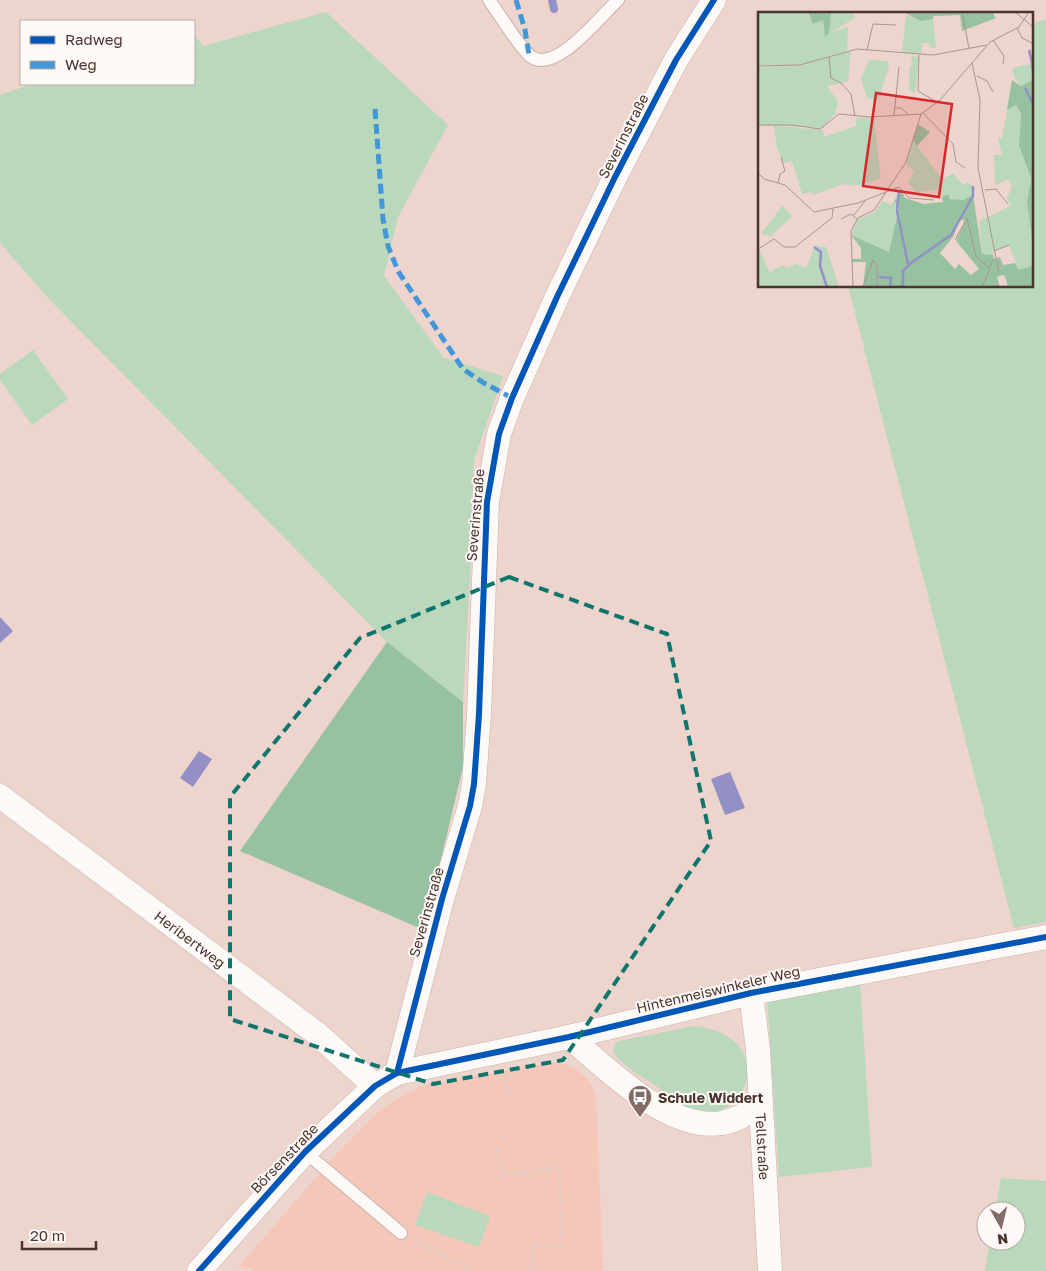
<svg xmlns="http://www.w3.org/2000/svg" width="1046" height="1271" font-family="'Golos Text',sans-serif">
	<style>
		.built { fill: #f5c7b8 }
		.green { fill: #b9d8bc }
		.forest { fill: #96c2a2 }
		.water { fill: #9390c6 }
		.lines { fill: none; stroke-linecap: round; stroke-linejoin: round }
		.stream { stroke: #9390c6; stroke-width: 8 }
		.lane-casing { stroke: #c8b2ab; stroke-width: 14 }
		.street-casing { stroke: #c8b2ab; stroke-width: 25 }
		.path { stroke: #d5cecc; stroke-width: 3; stroke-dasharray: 2.5 4; stroke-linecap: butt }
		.lane { stroke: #fcf9f7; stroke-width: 12 }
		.street { stroke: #fcf9f7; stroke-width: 24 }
		.quiet { stroke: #4197d7; stroke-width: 5; stroke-dasharray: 10 5; stroke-linecap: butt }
		.cycleway-casing { stroke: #fef8f7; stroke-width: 9 }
		.cycleway { stroke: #0057b8; stroke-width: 6 }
		.marked { fill: none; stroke: #0f766e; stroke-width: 4; stroke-dasharray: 10 6; stroke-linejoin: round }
		.labels { text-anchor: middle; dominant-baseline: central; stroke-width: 4; stroke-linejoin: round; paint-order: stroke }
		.street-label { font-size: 14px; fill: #4a342d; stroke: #fef8f7 }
		.poi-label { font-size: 14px; font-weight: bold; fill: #4a342d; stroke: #fef8f7; text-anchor: start }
		.inset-river { fill: none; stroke: #9390c6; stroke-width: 2.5 }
		.inset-road { fill: none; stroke: #ac948c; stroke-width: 1 }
		.view { fill: #d62828; fill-opacity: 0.15; stroke: #d62828; stroke-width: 2.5 }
		.inset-edge { fill: none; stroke: #4a342d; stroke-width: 2.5 }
	</style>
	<rect width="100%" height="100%" fill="#edd4cc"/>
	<path class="built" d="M 554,1062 L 571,1066 L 581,1073 L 589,1080 L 596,1096 L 603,1271 L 254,1271 L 239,1266 L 332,1159 L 375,1114 L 396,1099 L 421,1086 Z"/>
	<path class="green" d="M 326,12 L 448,125 L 398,217 L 384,276 L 444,358 L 503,376 L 474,460 L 472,542 L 463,702 L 387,642 L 47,297 L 0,243 L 0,95 L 32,84 L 194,84 L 194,34 L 203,46 Z
		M 1046,19 L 1046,922 L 1014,928 L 848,286 L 1032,286 L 1032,24 Z
		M 33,350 L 68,399 L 32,425 L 0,380 L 0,374 Z
		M 860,983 L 872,1167 L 779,1177 L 767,996 Z
		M 694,1026 C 782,1035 748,1132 689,1110 C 678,1105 665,1093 655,1085 C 642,1076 621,1066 613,1052 L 615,1043 L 619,1041 Z
		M 1001,1178 L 1046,1181 L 1046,1271 L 985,1271 L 990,1241 L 1016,1241 L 1016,1211 L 995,1211 Z
		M 427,1192 L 490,1216 L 479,1247 L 415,1225 Z"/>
	<path class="forest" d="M 387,642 L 463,702 L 463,767 L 424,930 L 240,851 Z"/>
	<path class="water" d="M 0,617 L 13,631 L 0,643 Z
		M 199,751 L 212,759 L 193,787 L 180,778 Z
		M 730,772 L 745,808 L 725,815 L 711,779 Z"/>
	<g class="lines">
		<path class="stream" d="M 552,0 L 554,9"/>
		<defs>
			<path id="lane" d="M 489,0 C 500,15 518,45 530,56 C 555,76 601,15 618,0
				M 305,1152 L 401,1233"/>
			<g id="street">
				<path id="s1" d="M 0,796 L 316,1033 L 375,1086"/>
				<path id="s2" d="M 751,993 L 758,1050 L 770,1271"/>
				<path d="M 569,1037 C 608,1069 668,1132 722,1123 C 736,1121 747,1113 759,1105"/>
				<path d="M 397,1073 L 442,899 L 470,806 L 474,784 L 479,714 L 487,502 L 499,434 L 512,398 L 557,297 L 615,177 L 676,60 L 714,0"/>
				<path d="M 199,1271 L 305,1152 L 375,1086 L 397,1073 L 569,1037 L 751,993 L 1046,937"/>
			</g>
		</defs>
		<use href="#lane" class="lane-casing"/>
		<use href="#street" class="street-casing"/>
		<path class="path" d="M 505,1074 L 509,1098
			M 497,1149 L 502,1176 L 559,1167 L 563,1244 L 535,1246 L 529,1271
			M 417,1242 L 474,1271"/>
		<use href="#lane" class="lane"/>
		<use href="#street" class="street"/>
		<path class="quiet" d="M 516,0 L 525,30 L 529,55
			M 375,109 L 383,219 L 388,246 L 398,271 L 463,369 L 484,383 L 512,398"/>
		<defs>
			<path id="cycleway" d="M 397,1073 L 442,899 L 470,806 L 474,784 L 479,714 L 487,502 L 499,434 L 512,398 L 557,297 L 615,177 L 676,60 L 714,0
				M 199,1271 L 305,1152 L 375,1086 L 397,1073 L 569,1037 L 751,993 L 1046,937"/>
		</defs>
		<use href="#cycleway" class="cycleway-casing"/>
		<use href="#cycleway" class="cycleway"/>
	</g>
	<path class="marked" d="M 509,577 L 667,634 L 711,841 L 563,1060 L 433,1084 L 230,1019 L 230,797 L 360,638 Z"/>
	<defs>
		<symbol id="bus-pin" viewBox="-11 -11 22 30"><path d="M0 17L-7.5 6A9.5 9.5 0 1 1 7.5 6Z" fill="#836c65" stroke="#fef8f7"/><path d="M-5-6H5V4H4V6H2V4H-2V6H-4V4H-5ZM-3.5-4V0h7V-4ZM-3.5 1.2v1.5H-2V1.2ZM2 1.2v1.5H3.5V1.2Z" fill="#fff"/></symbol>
	</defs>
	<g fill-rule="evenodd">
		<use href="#bus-pin" x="626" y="1083" width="28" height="38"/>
	</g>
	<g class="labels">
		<g class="street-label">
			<text transform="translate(623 136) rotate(-63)">Severinstraße</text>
			<text transform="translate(475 515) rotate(-85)">Severinstraße</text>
			<text transform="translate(426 912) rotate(-74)">Severinstraße</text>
			<text stroke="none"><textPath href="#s1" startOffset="238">Heribertweg</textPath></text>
			<text transform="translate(718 989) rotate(-13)">Hintenmeiswinkeler Weg</text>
			<text stroke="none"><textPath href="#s2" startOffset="154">Tellstraße</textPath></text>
			<text transform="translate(284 1158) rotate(-46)">Börsenstraße</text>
		</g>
		<g class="poi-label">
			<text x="658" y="1097">Schule Widdert</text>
		</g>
	</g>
	<g transform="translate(758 12)">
		<rect width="275" height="275" fill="#edd4cc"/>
		<path d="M 0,0 L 50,0 L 51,6 L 65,8 L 67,24 L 73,0 L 94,0 L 97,6 L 72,21 L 90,15 L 89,39 L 42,53 L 0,53 ZM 148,3 L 163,9 L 175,7 L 178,36 L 172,36 L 171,31 L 164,31 L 163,42 L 144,41 ZM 93,39 L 90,69 L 69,74 L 80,90 L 77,102 L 65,116 L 0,113 L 0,55 L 42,54 ZM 153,44 L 161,45 L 157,81 L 151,78 L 152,54 L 155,53 ZM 111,48 L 129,49 L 131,54 L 120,88 L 109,86 L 103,67 ZM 272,52 L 275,68 L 263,74 L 257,67 L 254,56 ZM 258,93 L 263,102 L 261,134 L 273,166 L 269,190 L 275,234 L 275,254 L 261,258 L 251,234 L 235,239 L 235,243 L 224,242 L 221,209 L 253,194 L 249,186 L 254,174 L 250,167 L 237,173 L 236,143 L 244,143 L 240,126 L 244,126 L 249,98 ZM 99,106 L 116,106 L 123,166 L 97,174 L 86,172 L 55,183 L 54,180 L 44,182 L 34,149 L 26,151 L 19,136 L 16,114 L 65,118 L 66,125 L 98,114 ZM 155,128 L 184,167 L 195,161 L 205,173 L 210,170 L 214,174 L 215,183 L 205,188 L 184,185 L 183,178 L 157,180 L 150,171 L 156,160 L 148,152 ZM 124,189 L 133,193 L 136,189 L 141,194 L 131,240 L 93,223 L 99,208 L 117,200 ZM 24,194 L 34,204 L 13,224 L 3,222 ZM 57,234 L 68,235 L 81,275 L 0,275 L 1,237 L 12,260 L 24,253 L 29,256 L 38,252 L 48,256 Z" fill="#b9d8bc"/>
		<path d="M 50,0 L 73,0 L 71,21 L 67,25 L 65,8 L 55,12 ZM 234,0 L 238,6 L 204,19 L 202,3 L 175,4 L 175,7 L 163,9 L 147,1 ZM 272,52 L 275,55 L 275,234 L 269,190 L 273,166 L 261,134 L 263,102 L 258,93 L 249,98 L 254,68 L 263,74 L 275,68 ZM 160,112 L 172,120 L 159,134 L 155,128 ZM 144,179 L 147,186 L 166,192 L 185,190 L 184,185 L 190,182 L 192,187 L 205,188 L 215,183 L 224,242 L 235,243 L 236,247 L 242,245 L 245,253 L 257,251 L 261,258 L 275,254 L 275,275 L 250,275 L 247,264 L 244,263 L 239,265 L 242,275 L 105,275 L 108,250 L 94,250 L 94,247 L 103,247 L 103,236 L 93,223 L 131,240 L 141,195 L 136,189 ZM 202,207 L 207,209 L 198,229 L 221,257 L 213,263 L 201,252 L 197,257 L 182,241 L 195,225 Z" fill="#96c2a2" fill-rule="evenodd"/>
		<path class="inset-river" d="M 271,38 L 275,55M 267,76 L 275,92M 141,178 L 139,199 L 150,252M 56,235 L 63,240 L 62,254 L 69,275M 121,265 L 133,266 L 132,275M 141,275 L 145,273 L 145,259 L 153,251 L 193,223 L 215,184 L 215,174"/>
		<path class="inset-road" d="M 204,0 L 211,36M 257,0 L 275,15M 259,16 L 264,26 L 274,31M 235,28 L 246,44 L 245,52M 109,38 L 115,12 L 138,13M 161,43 L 160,79 L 179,90M 71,45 L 73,66 L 83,71 L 93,82 L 97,104M 214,51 L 222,88 L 220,156 L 241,261M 0,54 L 42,53 L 99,37 L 175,43 L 229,33M 219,64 L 229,69 L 235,80M 137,96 L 143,96 L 150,102M 165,101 L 195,132 L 198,150 L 207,156M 136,104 L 141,55M 0,113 L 34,113 L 62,117 L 81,102 L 111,105 L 163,102 L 182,88 L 232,30 L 261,15 L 271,0M 0,161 L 6,167 L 27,173 L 56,200 L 100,191 L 141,175 L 151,186 L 176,188M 20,171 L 22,162 L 27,159 L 23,145M 227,178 L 238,177 L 250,192M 95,204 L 107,189M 83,207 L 93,202 L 99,207M 197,228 L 209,206 L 218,244 L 231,256 L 236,247M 0,237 L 16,227 L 26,235 L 37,235 L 74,206 L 75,197M 236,239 L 251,233M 95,275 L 93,219 L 100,206 L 116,198 L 148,150 L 163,102M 105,275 L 115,248 L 119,254 L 119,275M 224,275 L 232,256"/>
		<path class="view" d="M 118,81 L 194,92 L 181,185 L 105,174 Z"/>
		<rect width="275" height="275" class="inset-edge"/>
	</g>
	<rect x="20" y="20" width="175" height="65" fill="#fef8f7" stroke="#b6aaa6"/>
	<rect x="30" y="36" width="25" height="8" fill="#0057b8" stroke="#b6aaa6"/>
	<text x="65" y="45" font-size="15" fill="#4a342d">Radweg</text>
	<rect x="30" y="61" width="25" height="8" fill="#4197d7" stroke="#b6aaa6"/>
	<text x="65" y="70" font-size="15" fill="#4a342d">Weg</text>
	<g transform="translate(1001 1226) rotate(172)"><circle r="24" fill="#fef8f7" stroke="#b6aaa6"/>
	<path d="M0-4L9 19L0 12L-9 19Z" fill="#836c65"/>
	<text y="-8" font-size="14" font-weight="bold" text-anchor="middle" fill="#4a342d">N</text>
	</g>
	<path d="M22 1241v8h74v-8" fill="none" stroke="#4a342d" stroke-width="2.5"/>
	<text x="30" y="1241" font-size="15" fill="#4a342d" stroke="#fef8f7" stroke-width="4" paint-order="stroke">20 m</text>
</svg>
